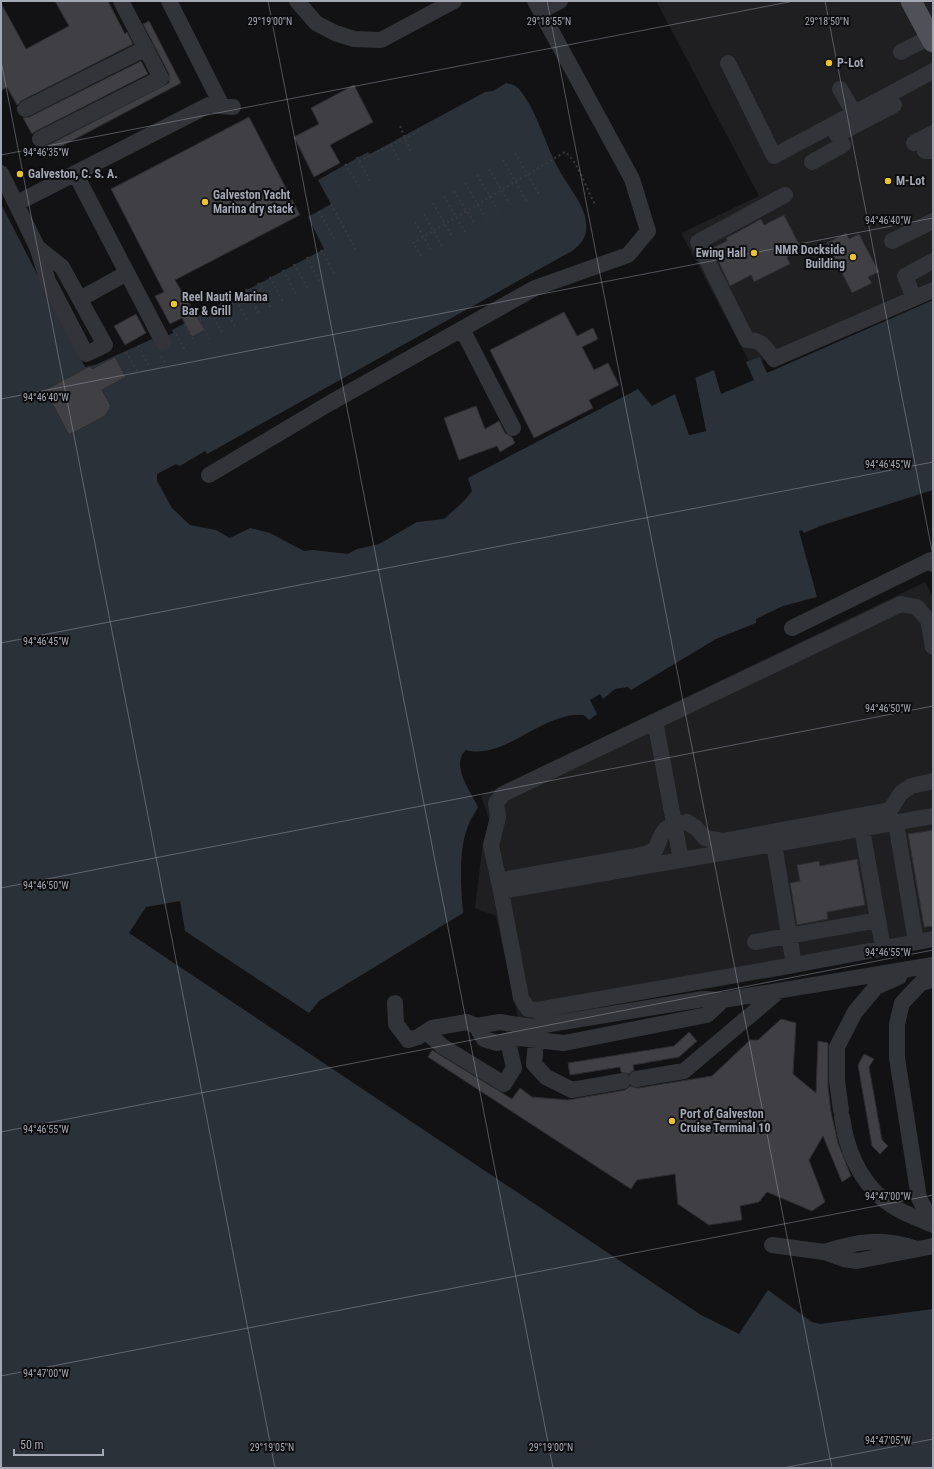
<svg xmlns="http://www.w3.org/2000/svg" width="934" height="1469" font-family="'Roboto Condensed',sans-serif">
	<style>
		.built { fill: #1f1e21 }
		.water { fill: #2b3139 }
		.pier { fill: #121214 }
		.building { fill: #3f3f44; stroke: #2d2c30 }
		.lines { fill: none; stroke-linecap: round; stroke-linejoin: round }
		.path { stroke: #393a40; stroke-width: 2; stroke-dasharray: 2 3; stroke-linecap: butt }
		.minor { stroke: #333439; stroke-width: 16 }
		.major { stroke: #4f5058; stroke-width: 21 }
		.ticks { fill: none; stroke: #a4a7b4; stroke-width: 1; stroke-opacity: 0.45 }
		.poi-dot { fill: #ecc332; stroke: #0d0d0f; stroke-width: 1.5 }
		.labels { text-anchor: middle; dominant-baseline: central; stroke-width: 4; stroke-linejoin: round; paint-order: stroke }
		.poi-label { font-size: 12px; font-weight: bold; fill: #a4a7b4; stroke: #0d0d0f; text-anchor: start }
		.ticks-label { font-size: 10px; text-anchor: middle; fill: #a4a7b4; stroke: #0d0d0f; stroke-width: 4; stroke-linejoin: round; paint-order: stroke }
	</style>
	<rect width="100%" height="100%" fill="#121214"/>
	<path class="built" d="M 656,1 L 933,1 L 933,285 L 751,365 L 681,233 L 759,196 Z
		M 925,582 L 933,597 L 933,947 L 519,1022 L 496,916 L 475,908 L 483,842 L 490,822 L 481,796 Z"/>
	<path class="water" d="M 506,83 C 511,84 516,85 519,89 C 537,111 544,141 557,166 C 565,183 581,199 585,217 C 589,234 584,242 572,251 L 207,454 L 205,451 L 180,466 L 176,464 L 157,474 L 157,481 L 172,508 L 190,525 L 216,530 L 230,538 L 250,528 L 270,533 L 304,551 L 313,550 L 348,554 L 357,549 L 379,544 L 417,522 L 444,519 L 464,501 L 472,491 L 468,478 L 638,389 L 652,406 L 675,394 L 689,435 L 706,431 L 695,378 L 714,370 L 721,394 L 754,380 L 746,362 L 760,357 L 767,373 L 933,300 L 933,490 L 820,526 L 804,533 L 802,530 L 799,531 L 817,597 L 783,606 L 756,619 L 756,623 L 716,639 L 631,690 L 628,687 L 615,689 L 603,699 L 600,694 L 590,700 L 597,714 L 589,720 L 584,715 C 543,711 504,761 466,750 C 450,765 471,792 478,807 C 475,813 470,820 468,826 C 458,851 461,887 463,913 L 319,1001 L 309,1013 L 185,931 L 180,901 L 146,907 L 129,933 L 701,1315 L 739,1334 L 768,1290 L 812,1322 L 820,1324 L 933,1309 L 933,1468 L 1,1468 L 1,204 L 85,367 L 95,365 L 152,339 L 155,342 L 173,333 L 172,330 L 324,249 L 308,217 L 331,204 L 318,180 L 368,152 L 370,154 L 485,92 L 493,91 Z"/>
	<path class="pier" d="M 695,376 L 706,431 L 689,435 L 675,392 L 690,433 L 704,429 L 693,378 Z"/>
	<path class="building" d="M 55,1 L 108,1 L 125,34 L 127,32 L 133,44 L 21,101 L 17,105 L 7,87 L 1,91 L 1,3 L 26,49 L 69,26 Z
		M 149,21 L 181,83 L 43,156 L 39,148 L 44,147 L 169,83 L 169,74 L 143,24 Z
		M 141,61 L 148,74 L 36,131 L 32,134 L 23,118 L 29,117 Z
		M 354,85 L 373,122 L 330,145 L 340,163 L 314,177 L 294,137 L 319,124 L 311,108 Z
		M 249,117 L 300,215 L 175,280 L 205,330 L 192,337 L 182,318 L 170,324 L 155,296 L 164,292 L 111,189 Z
		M 784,215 L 802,250 L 787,257 L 790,264 L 754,282 L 751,275 L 730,286 L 712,248 L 727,241 L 726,238 L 761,219 L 764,225 Z
		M 846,233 L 849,239 L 859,234 L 879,272 L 868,277 L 872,283 L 852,293 L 827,243 Z
		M 564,312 L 577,336 L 593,328 L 598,339 L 582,347 L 594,370 L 608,363 L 619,385 L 589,400 L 593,408 L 534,438 L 490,350 Z
		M 136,314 L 146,333 L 125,345 L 114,326 Z
		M 115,357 L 126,377 L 102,390 L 111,406 L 105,416 L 69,435 L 45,390 L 90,366 L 92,369 Z
		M 476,406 L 485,429 L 499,421 L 505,433 L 512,437 L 515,443 L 500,452 L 497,446 L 459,460 L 444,418 Z
		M 933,830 L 933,926 L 924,927 L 908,834 Z
		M 857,859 L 865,905 L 827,912 L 828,919 L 797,925 L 790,883 L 800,881 L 797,865 L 819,861 L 820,866 Z
		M 781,1019 L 796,1023 L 793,1074 L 816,1093 L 818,1041 L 828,1043 L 828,1087 L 831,1112 L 838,1143 L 851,1176 L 842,1182 L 823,1136 L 809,1160 L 825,1202 L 812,1211 L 767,1192 L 759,1202 L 740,1206 L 742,1220 L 709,1225 L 678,1204 L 675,1174 L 637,1180 L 631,1189 L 428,1057 L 432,1050 L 512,1099 L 520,1088 L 532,1097 L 568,1100 L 625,1090 L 630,1086 L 638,1088 L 712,1076 L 750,1040 L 758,1040 Z
		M 689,1032 L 697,1041 L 679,1057 L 633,1065 L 634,1070 L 629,1074 L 621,1072 L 620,1067 L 570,1075 L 568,1063 L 674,1046 Z
		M 864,1054 L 874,1059 L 869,1067 L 882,1140 L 888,1146 L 880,1154 L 872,1146 L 858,1065 Z"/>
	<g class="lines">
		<path class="path" d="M 400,126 L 412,154
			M 391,145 L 399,160
			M 515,153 L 539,194
			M 357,157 L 370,181
			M 503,160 L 527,202
			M 359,161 L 423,129
			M 345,164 L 359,186
			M 489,169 L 510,204
			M 477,175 L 498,210
			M 465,183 L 486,218
			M 454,191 L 475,224
			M 444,196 L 465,232
			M 433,203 L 453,238
			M 331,204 L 357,252
			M 319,211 L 334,239
			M 424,214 L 442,246
			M 415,222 L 431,250
			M 321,250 L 334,273
			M 421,256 L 413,243 L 565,152 C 579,162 586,190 595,204
			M 307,257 L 320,283
			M 294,264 L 308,289
			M 283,270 L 296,295
			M 270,277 L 283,302
			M 258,283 L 271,308
			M 246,289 L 259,313
			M 234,296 L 247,320
			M 221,303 L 235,327
			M 209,309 L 222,332
			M 197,316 L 209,339
			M 185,324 L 195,343
			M 176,334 L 186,352
			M 138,346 L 149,366
			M 126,352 L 137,371
			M 161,356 L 166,364"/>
		<path class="minor" d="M 169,1 L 222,106
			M 297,1 L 316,23 L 335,33 L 354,39 L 381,40 L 454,1
			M 541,11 L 560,1
			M 901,52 L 930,37
			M 728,63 L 774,156 L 933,71
			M 840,89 L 854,113
			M 25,109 L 146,48
			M 837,135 L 894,105
			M 40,139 L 161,78 L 121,1
			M 933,142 L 927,145 L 925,151 L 933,151
			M 914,143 L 933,133
			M 812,162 L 843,145
			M 1,173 L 37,247 L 48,281 L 86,354 L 105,345 L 62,267 L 37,247
			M 75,173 L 163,342
			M 785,195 L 698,242 L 747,340 C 762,340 765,347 774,359 L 933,290
			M 17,203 L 209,105 L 233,107
			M 892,241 L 933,221
			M 914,298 L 905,276 L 933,261
			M 80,299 L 127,273
			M 462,329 L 513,428
			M 209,475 L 330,403 L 535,288 L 628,255 L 648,231 L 632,179 L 535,1
			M 792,628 L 931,560 L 933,564
			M 655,721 L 681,860
			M 933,816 L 774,844 L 794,965 L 933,939
			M 896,823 L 916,942
			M 862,829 L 883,948
			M 774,844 L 501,891 L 521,998 L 528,1009 L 537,1010 L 794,965
			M 507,879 L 646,854 L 656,849 C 663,828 665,826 687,822 L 696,828 L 705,838 L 723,841 L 890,810 L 901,793 L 911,786 L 933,781
			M 501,891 L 491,846 L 498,817 L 496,803 L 503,794 L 901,604 L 917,607 L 928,620 L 933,647
			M 755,942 L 878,920
			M 395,1003 L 396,1024 L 408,1040 L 418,1037 L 432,1028 L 467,1022 L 476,1026 L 500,1022 L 532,1027 L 703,999 L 723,1000 L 933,965
			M 476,1026 L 484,1039 L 497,1043 L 519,1038 L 564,1043 L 707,1015 L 723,1000
			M 533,1030 L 536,1041 L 534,1064 L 546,1077 L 572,1090 L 623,1081
			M 426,1032 L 442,1046 L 504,1084 L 514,1068 L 508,1041
			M 636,1079 L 684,1071 L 779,991
			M 841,1110 L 837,1081 L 837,1047 L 855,1012 L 876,987 L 899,977
			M 842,1117 C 846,1148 859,1180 884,1200 C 897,1211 917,1218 933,1225
			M 933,1225 L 919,1198 L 897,1058 L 897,1024 L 902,1003 L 921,983 L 933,980
			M 772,1245 L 824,1252
			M 917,1249 C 884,1237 857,1241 824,1252 L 844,1259 L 857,1261 L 933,1246"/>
		<path class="major" d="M 911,1 L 933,42"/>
	</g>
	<path class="ticks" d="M 268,1 L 553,1468M 547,1 L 832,1468M 825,1 L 933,556M 1,61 L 275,1468M 1,155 L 794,1M 1,399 L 933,218M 1,643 L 933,462M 1,888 L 933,706M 1,1132 L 933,950M 1,1376 L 933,1195M 783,1468 L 933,1439"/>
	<g class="poi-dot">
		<circle cx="829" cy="63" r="4"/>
		<circle cx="20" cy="174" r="4"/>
		<circle cx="888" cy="181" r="4"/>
		<circle cx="205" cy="202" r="4"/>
		<circle cx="754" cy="253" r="4"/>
		<circle cx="853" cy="257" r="4"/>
		<circle cx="174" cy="304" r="4"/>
		<circle cx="672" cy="1121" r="4"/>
	</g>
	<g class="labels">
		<g class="poi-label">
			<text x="837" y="63">P-Lot</text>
			<text x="28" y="174">Galveston, C. S. A.</text>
			<text x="896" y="181">M-Lot</text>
			<text x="213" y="195">Galveston Yacht<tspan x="213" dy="14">Marina dry stack</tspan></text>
			<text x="845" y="250" text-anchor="end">NMR Dockside<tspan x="845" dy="14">Building</tspan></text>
			<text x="746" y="253" text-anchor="end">Ewing Hall</text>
			<text x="182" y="297">Reel Nauti Marina<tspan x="182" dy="14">Bar &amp; Grill</tspan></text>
			<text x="680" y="1114">Port of Galveston<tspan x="680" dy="14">Cruise Terminal 10</tspan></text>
		</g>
	</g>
	<g class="ticks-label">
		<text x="270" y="25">29°19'00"N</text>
		<text x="549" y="25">29°18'55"N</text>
		<text x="827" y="25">29°18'50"N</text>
		<text x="46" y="156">94°46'35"W</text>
		<text x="888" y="224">94°46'40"W</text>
		<text x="46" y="401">94°46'40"W</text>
		<text x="888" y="468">94°46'45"W</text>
		<text x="46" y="645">94°46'45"W</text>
		<text x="888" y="712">94°46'50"W</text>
		<text x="46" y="889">94°46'50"W</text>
		<text x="888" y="956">94°46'55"W</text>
		<text x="46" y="1133">94°46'55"W</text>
		<text x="888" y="1200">94°47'00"W</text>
		<text x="46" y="1377">94°47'00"W</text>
		<text x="888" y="1444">94°47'05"W</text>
		<text x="272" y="1451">29°19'05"N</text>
		<text x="551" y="1451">29°19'00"N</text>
	</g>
	<rect width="934" height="1469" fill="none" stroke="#a4a7b4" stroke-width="4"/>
	<path d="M14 1449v6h89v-6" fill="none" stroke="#a4a7b4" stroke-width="2"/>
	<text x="20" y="1449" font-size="12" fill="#a4a7b4" stroke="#0d0d0f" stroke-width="3" paint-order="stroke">50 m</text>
</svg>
